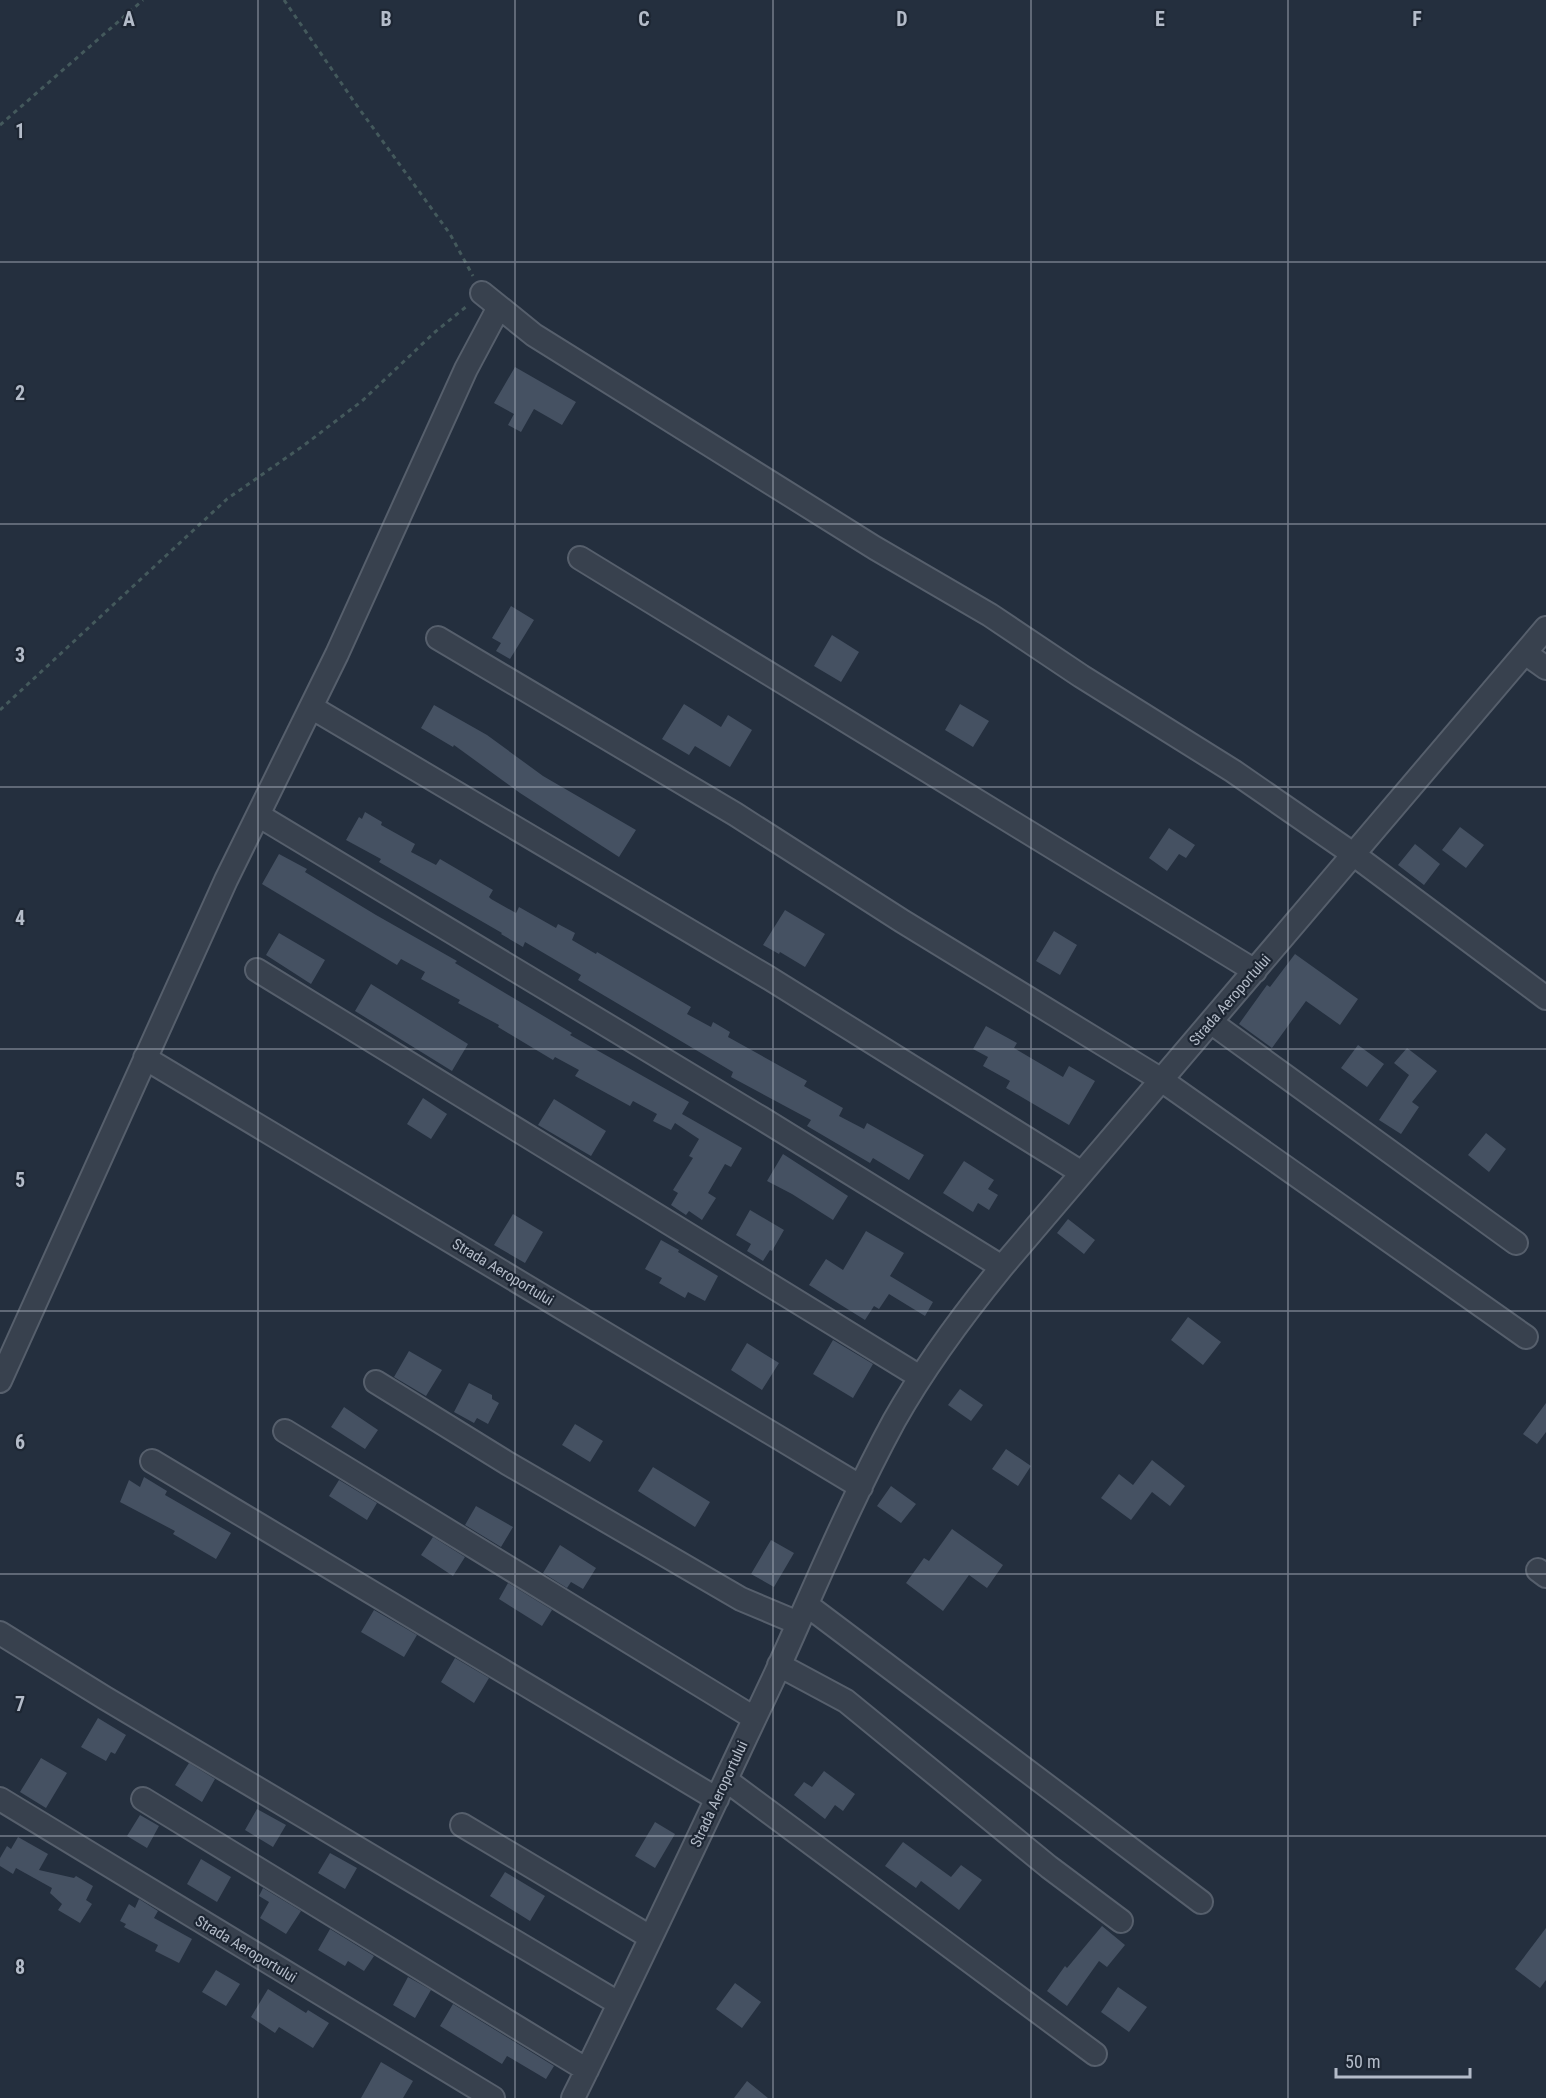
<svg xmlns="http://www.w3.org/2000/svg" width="1546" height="2098" font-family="'Roboto Condensed',sans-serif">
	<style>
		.building { fill: #455162 }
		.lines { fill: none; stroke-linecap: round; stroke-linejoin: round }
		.minor-casing { stroke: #565f6c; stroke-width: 26 }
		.path { stroke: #44595c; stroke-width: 3; stroke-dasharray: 4.5 4.5; stroke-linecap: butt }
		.minor { stroke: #38414e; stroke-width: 22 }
		.grid { fill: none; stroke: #b4bcc9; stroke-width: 1.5; stroke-opacity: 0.55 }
		.labels { text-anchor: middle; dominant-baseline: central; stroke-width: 4.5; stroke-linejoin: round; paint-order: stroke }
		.street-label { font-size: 15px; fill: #b4bcc9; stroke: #1d2633 }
		.grid-label { font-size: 20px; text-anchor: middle; font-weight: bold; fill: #b4bcc9; stroke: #1d2633; stroke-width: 4.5; stroke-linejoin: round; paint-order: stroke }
	</style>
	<rect width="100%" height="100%" fill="#242f3e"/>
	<path class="building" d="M 515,367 L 576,402 L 562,425 L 534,409 L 521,432 L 508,425 L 514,414 L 494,403 Z
		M 511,606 L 534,620 L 510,659 L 496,651 L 501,643 L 492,638 Z
		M 832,635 L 859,652 L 841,682 L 814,666 Z
		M 684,704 L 721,727 L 728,715 L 752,730 L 730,767 L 695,746 L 689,755 L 662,739 Z
		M 960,704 L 989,721 L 973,747 L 945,730 Z
		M 434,705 L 487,735 L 543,776 L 636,830 L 619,857 L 520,793 L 454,745 L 453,747 L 421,728 Z
		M 365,812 L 382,822 L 381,825 L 415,844 L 411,852 L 436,865 L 440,859 L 493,890 L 489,897 L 491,899 L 516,913 L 519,907 L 556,928 L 558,924 L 575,933 L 572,940 L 596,954 L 597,952 L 691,1007 L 687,1014 L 711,1027 L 713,1022 L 730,1032 L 728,1037 L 807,1081 L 804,1086 L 843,1108 L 839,1116 L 864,1129 L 867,1123 L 924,1155 L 909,1180 L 873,1158 L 870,1163 L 807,1126 L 811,1120 L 731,1077 L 733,1072 L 578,980 L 581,975 L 525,942 L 523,947 L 501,934 L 502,933 L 379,862 L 381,859 L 346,840 L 359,817 L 362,819 Z
		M 1460,827 L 1484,845 L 1466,868 L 1442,850 Z
		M 1169,828 L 1195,845 L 1186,858 L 1179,854 L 1167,871 L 1149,858 Z
		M 1415,844 L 1440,864 L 1424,885 L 1398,865 Z
		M 279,854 L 307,869 L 305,872 L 376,915 L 457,961 L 455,963 L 572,1033 L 570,1035 L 689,1102 L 682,1114 L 742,1148 L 731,1167 L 725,1164 L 708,1193 L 716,1198 L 702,1220 L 689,1211 L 686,1215 L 671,1205 L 678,1193 L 673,1190 L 693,1158 L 689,1156 L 699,1139 L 675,1123 L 671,1130 L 653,1121 L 657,1114 L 633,1101 L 630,1106 L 575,1076 L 579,1070 L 555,1057 L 553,1060 L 498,1027 L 499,1025 L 458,1003 L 460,1000 L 421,979 L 425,972 L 401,959 L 397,965 L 262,884 Z
		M 785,910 L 825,934 L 805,967 L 780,952 L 779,954 L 763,945 Z
		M 1054,931 L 1077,945 L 1060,975 L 1036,961 Z
		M 279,933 L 325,960 L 311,984 L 266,955 Z
		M 1295,954 L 1358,999 L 1340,1025 L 1306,1001 L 1272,1048 L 1239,1024 L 1267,985 L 1270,987 Z
		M 371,984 L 468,1044 L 452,1071 L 355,1011 Z
		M 986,1026 L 1017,1043 L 1014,1048 L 1063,1077 L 1069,1066 L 1095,1081 L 1069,1125 L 1006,1088 L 1010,1081 L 983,1066 L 988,1057 L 973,1049 Z
		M 1358,1045 L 1384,1064 L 1367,1087 L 1341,1068 Z
		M 1407,1048 L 1437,1071 L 1412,1102 L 1419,1107 L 1401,1134 L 1379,1120 L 1409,1075 L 1394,1063 Z
		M 423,1098 L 447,1114 L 431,1139 L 407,1124 Z
		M 554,1099 L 606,1131 L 591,1156 L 538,1125 Z
		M 1486,1133 L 1506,1149 L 1489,1172 L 1468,1155 Z
		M 783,1154 L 848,1196 L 833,1220 L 792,1194 L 767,1181 Z
		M 964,1161 L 994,1180 L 988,1189 L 998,1195 L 989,1210 L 978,1203 L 973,1212 L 943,1193 Z
		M 750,1210 L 784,1230 L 772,1251 L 770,1250 L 763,1261 L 747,1251 L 751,1244 L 736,1235 Z
		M 513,1214 L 543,1232 L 525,1263 L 494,1245 Z
		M 1068,1219 L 1095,1240 L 1084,1254 L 1057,1233 Z
		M 866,1231 L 904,1253 L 890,1276 L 933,1302 L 925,1316 L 889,1294 L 879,1309 L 874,1306 L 865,1320 L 809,1285 L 826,1259 L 843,1270 Z
		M 661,1240 L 679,1250 L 678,1252 L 718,1276 L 705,1301 L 688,1292 L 685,1298 L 659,1283 L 662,1278 L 645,1269 Z
		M 1188,1317 L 1221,1342 L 1203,1365 L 1171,1340 Z
		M 833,1340 L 873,1364 L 853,1398 L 813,1374 Z
		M 747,1343 L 779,1363 L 762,1390 L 731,1370 Z
		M 409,1351 L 442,1370 L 426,1396 L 394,1377 Z
		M 469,1383 L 492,1395 L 492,1399 L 499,1403 L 488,1424 L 477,1418 L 474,1423 L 454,1412 Z
		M 960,1389 L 983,1405 L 971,1421 L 948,1405 Z
		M 1546,1403 L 1546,1432 L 1537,1444 L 1523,1434 Z
		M 344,1407 L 378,1430 L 365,1449 L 331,1427 Z
		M 575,1424 L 603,1441 L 590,1462 L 562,1445 Z
		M 1006,1449 L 1031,1466 L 1018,1486 L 992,1469 Z
		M 1152,1460 L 1185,1486 L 1170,1506 L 1152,1492 L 1131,1520 L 1101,1498 L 1119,1474 L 1133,1485 Z
		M 653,1467 L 710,1502 L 695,1527 L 638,1491 Z
		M 144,1477 L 167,1491 L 165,1495 L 231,1533 L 216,1559 L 173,1534 L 175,1531 L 120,1502 L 129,1480 L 140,1487 Z
		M 339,1480 L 377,1503 L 367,1520 L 329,1496 Z
		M 891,1486 L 916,1504 L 901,1523 L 877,1506 Z
		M 476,1506 L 513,1527 L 501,1547 L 465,1525 Z
		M 952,1529 L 1003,1565 L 987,1588 L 969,1575 L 943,1611 L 906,1583 L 924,1558 L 929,1561 Z
		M 433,1537 L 465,1557 L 453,1576 L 421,1555 Z
		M 771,1540 L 794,1553 L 774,1587 L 751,1574 Z
		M 560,1545 L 596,1568 L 583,1589 L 571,1582 L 567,1588 L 543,1573 Z
		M 508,1583 L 552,1610 L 542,1626 L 499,1599 Z
		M 374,1610 L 417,1635 L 404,1657 L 361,1632 Z
		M 455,1658 L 489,1678 L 474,1703 L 441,1682 Z
		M 98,1718 L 126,1735 L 115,1754 L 111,1752 L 106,1761 L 81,1747 Z
		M 41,1758 L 67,1773 L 46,1808 L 20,1792 Z
		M 189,1763 L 215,1779 L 202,1802 L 175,1785 Z
		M 824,1771 L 855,1794 L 843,1811 L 835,1805 L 825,1819 L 794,1795 L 804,1782 L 812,1787 Z
		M 257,1809 L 286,1825 L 273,1847 L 245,1830 Z
		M 140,1815 L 159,1826 L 147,1848 L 127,1836 Z
		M 655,1822 L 675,1834 L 655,1868 L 635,1856 Z
		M 18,1837 L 48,1854 L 39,1870 L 74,1878 L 76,1876 L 93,1886 L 86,1900 L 92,1904 L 80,1923 L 58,1910 L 62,1904 L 50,1893 L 52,1888 L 16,1868 L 13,1874 L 0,1866 L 0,1858 L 7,1846 L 11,1849 Z
		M 903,1842 L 951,1877 L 961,1865 L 982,1880 L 959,1910 L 921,1881 L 916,1888 L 885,1866 Z
		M 330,1853 L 357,1868 L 345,1889 L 318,1873 Z
		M 201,1859 L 231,1877 L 217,1902 L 187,1884 Z
		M 505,1872 L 545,1896 L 530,1921 L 490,1896 Z
		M 263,1888 L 301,1911 L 286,1934 L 260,1918 L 269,1902 L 259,1896 Z
		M 139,1899 L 158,1911 L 154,1918 L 192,1939 L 179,1963 L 155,1951 L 158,1945 L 124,1927 L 126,1924 L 120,1921 L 129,1904 L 135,1908 Z
		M 1102,1926 L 1125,1945 L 1107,1967 L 1099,1961 L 1067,2006 L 1047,1991 L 1065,1966 L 1067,1968 Z
		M 1546,1928 L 1546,1980 L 1540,1988 L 1515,1969 Z
		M 330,1929 L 374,1956 L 364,1971 L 348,1961 L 345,1966 L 318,1950 Z
		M 216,1970 L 240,1984 L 226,2006 L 202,1992 Z
		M 408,1977 L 431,1990 L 415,2018 L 393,2005 Z
		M 735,1983 L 761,2002 L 742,2028 L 716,2009 Z
		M 1118,1987 L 1147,2007 L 1129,2032 L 1101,2012 Z
		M 268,1989 L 306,2013 L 308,2010 L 329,2023 L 313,2048 L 279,2027 L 275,2033 L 251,2017 Z
		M 453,2004 L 554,2066 L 546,2079 L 507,2056 L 502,2064 L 440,2026 Z
		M 381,2062 L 413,2081 L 403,2098 L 361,2098 Z
		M 747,2081 L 768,2098 L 734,2098 Z"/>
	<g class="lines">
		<defs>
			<path id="minor" d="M 482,293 L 534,335 L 875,548 L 990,615 L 1081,676 L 1233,771 L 1353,854 L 1546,998
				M 580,558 L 1255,971
				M 438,638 L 735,814 L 902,921 L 1160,1079 L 1526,1337
				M 1525,653 L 1546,668
				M 311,707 L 769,978 L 1082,1173
				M 258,815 L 761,1118 L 1002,1267
				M 257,970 L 920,1377
				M 1212,1023 L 1516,1243
				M 145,1058 L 861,1487
				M 0,1381 L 226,880 L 337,654 L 466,369 L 499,307
				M 376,1382 L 507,1463 L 741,1599 L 798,1623
				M 285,1431 L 754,1718
				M 152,1461 L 717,1799
				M 1538,1570 L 1546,1576
				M 807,1605 L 1201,1902
				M 0,1633 L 105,1698 L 618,2003
				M 779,1665 L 846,1701 L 1049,1867 L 1121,1921
				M 726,1780 L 1095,2054
				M 0,1799 L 493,2098
				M 143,1799 L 587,2070
				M 462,1825 L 650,1937
				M 573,2098 C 643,1957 709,1815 776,1673 C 814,1589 850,1502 894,1421 C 925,1366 962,1316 1002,1267 L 1546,628"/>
		</defs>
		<use href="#minor" class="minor-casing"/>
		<path class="path" d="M 284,0 L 355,103 L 450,234 L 473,276
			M 0,125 L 143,0
			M 0,710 L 227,499 L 303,446 L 362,401 L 435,332 L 467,306"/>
		<use href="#minor" class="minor"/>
	</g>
	<path class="grid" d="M 258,0 L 258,2098M 515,0 L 515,2098M 773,0 L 773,2098M 1031,0 L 1031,2098M 1288,0 L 1288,2098M 0,262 L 1546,262M 0,524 L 1546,524M 0,787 L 1546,787M 0,1049 L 1546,1049M 0,1311 L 1546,1311M 0,1574 L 1546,1574M 0,1836 L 1546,1836"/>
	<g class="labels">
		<g class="street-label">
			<text transform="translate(1230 1000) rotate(-49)">Strada Aeroportului</text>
			<text transform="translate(503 1272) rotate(31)">Strada Aeroportului</text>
			<text transform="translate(719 1794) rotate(-65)">Strada Aeroportului</text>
			<text transform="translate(246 1949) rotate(31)">Strada Aeroportului</text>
		</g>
	</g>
	<g class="grid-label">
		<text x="129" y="26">A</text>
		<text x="386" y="26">B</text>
		<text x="644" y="26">C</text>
		<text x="902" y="26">D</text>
		<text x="1160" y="26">E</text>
		<text x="1417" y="26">F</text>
		<text x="20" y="138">1</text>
		<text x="20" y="400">2</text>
		<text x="20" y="662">3</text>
		<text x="20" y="925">4</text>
		<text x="20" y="1187">5</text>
		<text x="20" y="1449">6</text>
		<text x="20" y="1711">7</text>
		<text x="20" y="1974">8</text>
	</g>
	<path d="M1336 2068v9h134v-9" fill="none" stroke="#b4bcc9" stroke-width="3"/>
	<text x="1345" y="2068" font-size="18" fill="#b4bcc9" stroke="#1d2633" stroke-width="4.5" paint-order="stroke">50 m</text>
</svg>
